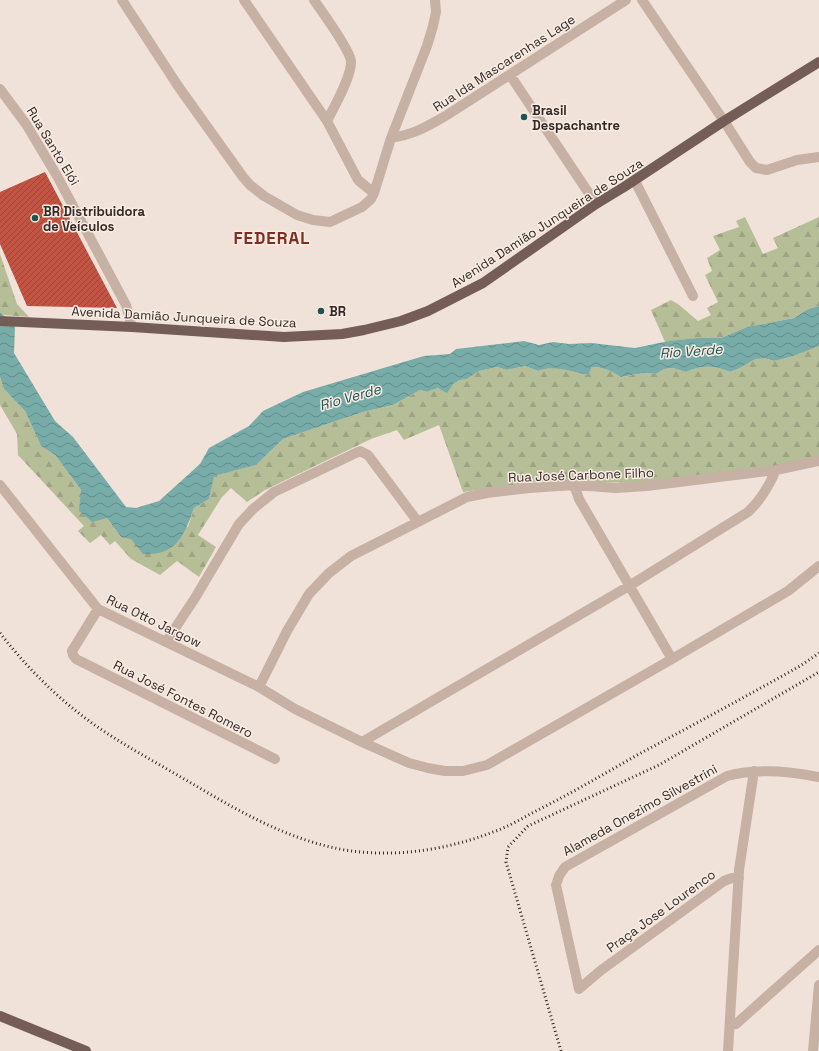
<svg xmlns="http://www.w3.org/2000/svg" width="819" height="1051" font-family="'Space Grotesk',sans-serif">
	<style>
		.forest { fill: url(#forest-firs) }
		.water { fill: url(#water-waves) }
		.building { fill: url(#building-hatch) }
		.lines { fill: none; stroke-linecap: round; stroke-linejoin: round }
		.minor { stroke: #c7b0a4; stroke-width: 10 }
		.primary { stroke: #755d57; stroke-width: 10 }
		.rail { stroke: #332826; stroke-width: 3; stroke-dasharray: 1 3; stroke-linecap: butt }
		.poi-dot { fill: #1d5350; stroke: #f8ece3; stroke-width: 1.5 }
		.labels { text-anchor: middle; dominant-baseline: central; stroke-width: 3; stroke-linejoin: round; paint-order: stroke }
		.street-label { font-size: 13px; fill: #332826; stroke: #f8ece3 }
		.poi-label { font-size: 13px; font-weight: bold; fill: #332826; stroke: #f8ece3; text-anchor: start }
		.water-label { font-size: 14px; font-style: italic; fill: #1d5350; stroke: #f8ece3 }
		.district-label { font-size: 17px; font-weight: bold; letter-spacing: 1px; fill: #7f2d21; stroke: #f8ece3 }
	</style>
	<defs>
		<pattern id="forest-firs" width="22" height="20" patternUnits="userSpaceOnUse"><rect width="22" height="20" fill="#b6be98"/><path d="M5 1l3.5 6h-7zM16 11l3.5 6h-7z" fill="#9da383"/></pattern>
		<pattern id="water-waves" width="16" height="10" patternUnits="userSpaceOnUse"><rect width="16" height="10" fill="#78aca8"/><path d="M0 5q4-4 8 0t8 0" fill="none" stroke="#638c89"/></pattern>
		<pattern id="building-hatch" width="6" height="6" patternUnits="userSpaceOnUse"><rect width="6" height="6" fill="#c35343"/><path d="M-1 1l2-2M0 6l6-6M5 7l2-2" fill="none" stroke="#9f4538"/></pattern>
	</defs>
	<rect width="100%" height="100%" fill="#f0e2d8"/>
	<path class="forest" d="M 745,217 L 763,254 L 778,248 L 773,238 L 819,217 L 819,306 L 808,309 L 794,318 L 747,327 L 721,338 L 697,338 L 665,342 L 651,310 L 671,300 L 678,304 L 698,321 L 711,315 L 707,308 L 718,302 L 705,275 L 712,271 L 707,258 L 720,250 L 713,236 L 739,227 L 736,221 Z
		M 0,254 L 17,304 L 29,317 L 3,315 L 0,312 Z
		M 819,346 L 819,458 L 806,462 L 637,483 L 544,481 L 463,492 L 439,425 L 404,440 L 397,430 L 371,439 L 265,490 L 247,502 L 231,488 L 222,497 L 198,535 L 216,547 L 199,577 L 177,561 L 160,575 L 131,559 L 115,541 L 110,545 L 101,535 L 90,543 L 78,531 L 84,526 L 18,455 L 17,434 L 0,405 L 0,377 L 4,389 L 25,411 L 41,446 L 55,455 L 81,490 L 107,518 L 121,537 L 188,527 L 194,508 L 209,499 L 213,476 L 256,465 L 283,439 L 363,412 L 393,405 L 420,390 L 427,392 L 438,388 L 443,390 L 460,380 L 467,379 L 479,371 L 497,367 L 507,370 L 525,366 L 538,371 C 553,364 572,371 587,375 L 592,367 C 601,366 614,372 622,377 L 644,373 L 656,374 L 664,369 L 673,368 L 686,372 C 701,365 714,365 730,372 L 740,368 L 755,358 L 764,358 L 774,361 Z"/>
	<path class="water" d="M 819,306 L 819,346 L 793,356 L 774,361 L 764,358 L 755,359 L 740,368 L 730,372 C 714,365 701,365 686,372 L 673,368 L 664,369 L 656,374 L 644,373 L 621,377 C 614,372 601,366 592,367 L 588,375 C 572,372 553,364 538,371 L 525,366 L 507,370 L 497,367 L 479,371 L 467,379 L 460,380 L 453,384 L 447,393 L 438,388 L 427,392 L 420,390 L 393,405 L 363,412 L 283,439 L 256,465 L 214,476 L 209,499 L 194,508 C 188,525 181,547 162,552 C 156,554 149,554 143,554 L 131,539 L 121,537 L 107,518 L 92,522 L 79,511 L 81,490 L 55,455 L 41,446 L 25,411 L 4,389 L 0,377 L 0,312 L 15,327 L 14,353 L 55,421 L 73,437 L 126,507 L 136,508 L 159,501 L 200,464 L 209,448 L 249,426 L 263,411 L 303,392 L 407,361 L 424,356 L 450,354 L 456,349 L 524,341 L 539,345 L 553,342 L 569,344 L 591,343 L 635,348 L 669,341 L 697,338 L 721,338 L 747,327 L 794,318 L 808,309 Z"/>
	<path class="building" d="M 45,172 L 117,308 L 27,306 L 0,244 L 0,192 Z"/>
	<g class="lines">
		<path class="minor" d="M 122,0 L 178,86 L 243,177 L 250,185 L 264,196 L 297,215 L 313,220 L 330,222 L 362,207 L 371,199 L 374,193 L 391,138 L 427,46 L 433,26 L 436,12 L 435,0
			M 244,0 L 327,121 L 358,180 L 374,193
			M 314,0 C 322,12 349,48 351,61 C 352,76 334,107 327,121
			M 642,0 L 724,121 L 750,162 L 756,168 L 767,170 L 797,160 L 819,157
			M 510,75 L 596,204
			M 0,89 L 26,124 L 57,176 L 126,305 L 132,327
			M 391,138 C 415,134 426,127 447,115 L 626,0
			M 635,181 L 693,296
			M 0,485 L 98,609 L 259,687 L 295,709 L 362,742 L 409,763 L 428,768 L 445,771 L 463,771 L 487,765 L 672,659 L 788,591 L 819,566
			M 574,485 L 579,499 L 672,659
			M 98,609 L 72,651 L 73,655 L 76,659 L 275,759
			M 166,642 L 195,598 L 239,524 L 253,509 L 274,492 L 360,451 L 368,455 L 418,522
			M 259,687 L 287,631 L 309,594 L 329,573 L 351,556 L 467,497 L 487,493 L 529,488 L 574,485 L 616,488 L 647,486 L 776,470 L 819,461
			M 362,742 L 629,586 L 748,512 C 761,500 769,486 776,470
			M 739,878 L 732,878 L 724,881 L 600,971 L 579,989 L 556,885 L 559,876 L 565,867 L 727,776 C 757,768 789,771 819,777
			M 730,1025 L 736,1024 L 819,950
			M 728,1051 L 739,870 L 754,771
			M 813,1051 L 819,985"/>
		<path class="primary" d="M 0,321 L 132,327 L 284,337 L 342,334 L 364,330 L 401,321 L 428,311 L 483,283 L 596,204 L 624,187 L 724,121 L 819,62
			M 0,1016 L 86,1051"/>
		<path class="rail" d="M 0,633 C 28,669 61,702 99,728 C 127,747 157,763 186,780 C 235,809 287,840 345,850 C 394,858 447,850 493,832 C 508,827 521,819 534,812 C 570,794 604,774 639,754 C 693,725 747,696 800,666 L 819,653
			M 561,1051 L 506,862 L 508,847 L 528,826 L 659,765 L 819,672"/>
	</g>
	<g class="poi-dot">
		<circle cx="524" cy="117" r="4"/>
		<circle cx="35" cy="218" r="4"/>
		<circle cx="321" cy="311" r="4"/>
	</g>
	<g class="labels">
		<g class="street-label">
			<text transform="translate(504 63) rotate(-33)">Rua Ida Mascarenhas Lage</text>
			<text transform="translate(53 146) rotate(59)">Rua Santo Elói</text>
			<text transform="translate(547 223) rotate(-33)">Avenida Damião Junqueira de Souza</text>
			<text transform="translate(184 317) rotate(3)">Avenida Damião Junqueira de Souza</text>
			<text transform="translate(581 475) rotate(-2)">Rua José Carbone Filho</text>
			<text transform="translate(154 621) rotate(26)">Rua Otto Jargow</text>
			<text transform="translate(183 699) rotate(27)">Rua José Fontes Romero</text>
			<text transform="translate(640 810) rotate(-29)">Alameda Onezimo Silvestrini</text>
			<text transform="translate(661 911) rotate(-36)">Praça Jose Lourenco</text>
		</g>
		<g class="poi-label">
			<text x="532" y="110">Brasil<tspan x="532" dy="15">Despachantre</tspan></text>
			<text x="43" y="211">BR Distribuidora<tspan x="43" dy="15">de Veículos</tspan></text>
			<text x="329" y="311">BR</text>
		</g>
		<g class="water-label">
			<text transform="translate(691 351) rotate(-4)">Rio Verde</text>
			<text transform="translate(350 397) rotate(-16)">Rio Verde</text>
		</g>
		<g class="district-label">
			<text x="272" y="238">FEDERAL</text>
		</g>
	</g>
</svg>
